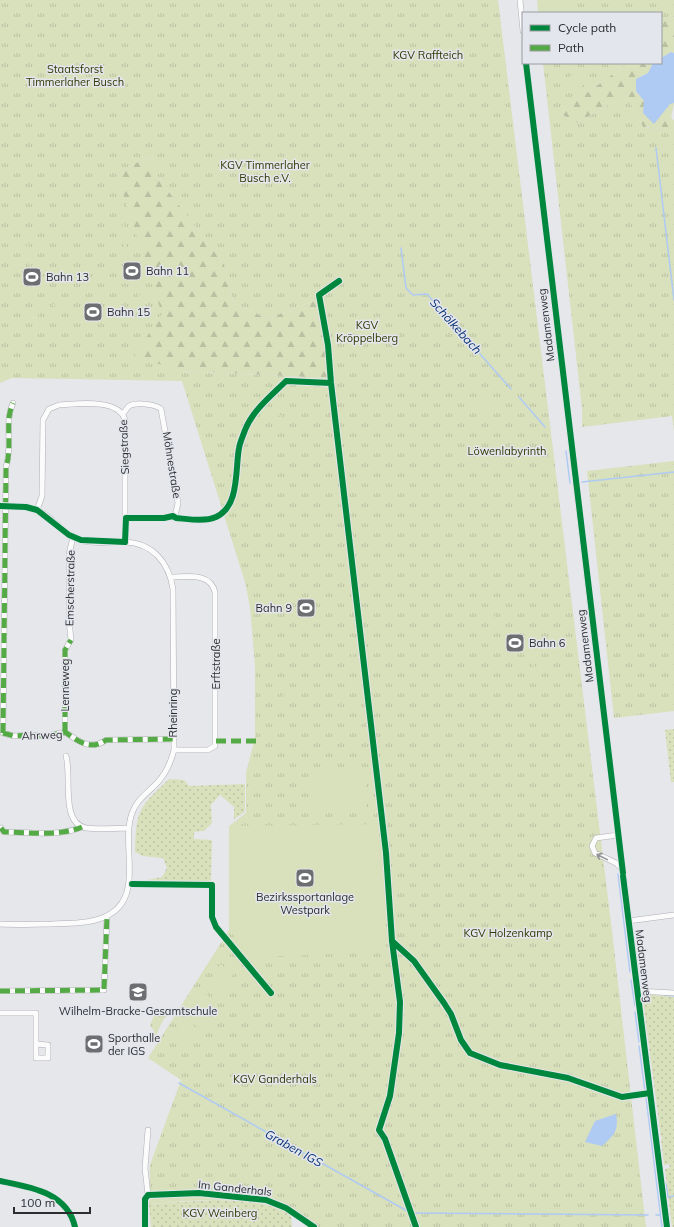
<svg xmlns="http://www.w3.org/2000/svg" width="674" height="1227" font-family="Mulish,sans-serif">
	<style>
		.grass { fill: url(#grass-dots) }
		.forest { fill: url(#forest-firs) }
		.park { fill: url(#park-tufts); fill-rule: evenodd }
		.pitch { fill: #d8e0bc }
		.water { fill: #afcaf3 }
		.lines { fill: none; stroke-linecap: round; stroke-linejoin: round }
		.stream { stroke: #afcaf3; stroke-width: 1.5 }
		.street-casing { stroke: #aeafb2; stroke-width: 6 }
		.street { stroke: #fbfbfc; stroke-width: 5 }
		.quiet { stroke: #54ab45; stroke-width: 5; stroke-dasharray: 10 5; stroke-linecap: butt }
		.cycleway-casing { stroke: #e4e6ed; stroke-width: 8 }
		.cycleway { stroke: #00873e; stroke-width: 6 }
		.oneway { stroke: #949496 }
		.labels { text-anchor: middle; dominant-baseline: central; stroke-width: 3; stroke-linejoin: round; paint-order: stroke }
		.park-label { font-size: 11px; fill: #323902; stroke: #e4e6ed }
		.poi-label { font-size: 11px; fill: #2c2d2f; stroke: #e4e6ed; text-anchor: start }
		.street-label { font-size: 11px; fill: #2c2d2f; stroke: #e4e6ed }
		.water-label { font-size: 12px; font-style: italic; fill: #073274; stroke: #e4e6ed }
	</style>
	<defs>
		<pattern id="grass-dots" width="8" height="8" patternUnits="userSpaceOnUse"><rect width="8" height="8" fill="#d8e0bc"/><path d="M2 2h.1M6 6h.1" fill="none" stroke="#bac0a2" stroke-width="1.8" stroke-linecap="round"/></pattern>
		<pattern id="forest-firs" width="22" height="20" patternUnits="userSpaceOnUse"><rect width="22" height="20" fill="#d8e0bc"/><path d="M5 1l3.5 6h-7zM16 11l3.5 6h-7z" fill="#bac0a2"/></pattern>
		<pattern id="park-tufts" width="24" height="20" patternUnits="userSpaceOnUse"><rect width="24" height="20" fill="#d8e0bc"/><path d="M3 7l-1-3M5 7V3M7 7l1-3M15 17l-1-3M17 17v-4M19 17l1-3" fill="none" stroke="#bac0a2"/></pattern>
	</defs>
	<rect width="100%" height="100%" fill="#e6e7eb"/>
	<path class="grass" d="M 674,729 L 674,782 L 671,782 L 665,730 Z
		M 169,779 L 184,780 L 189,786 L 245,784 L 245,812 L 234,819 L 234,807 L 220,795 L 211,805 L 212,823 L 204,831 L 194,832 L 194,839 L 212,840 L 211,880 L 209,883 L 138,882 L 162,877 L 167,868 L 163,858 L 143,856 L 135,852 C 136,809 139,808 169,779 Z
		M 642,994 L 674,997 L 674,1227 L 672,1227 L 665,1169 L 670,1168 L 669,1164 L 664,1165 L 661,1139 L 663,1137 L 661,1137 Z
		M 215,1200 C 242,1201 267,1201 291,1214 L 292,1227 L 151,1227 L 149,1204 Z"/>
	<path class="forest" d="M 674,16 L 674,53 L 671,52 L 661,58 L 661,22 Z
		M 628,63 L 653,63 L 648,73 L 636,79 L 636,91 L 644,101 L 674,103 L 671,118 L 674,120 L 674,131 L 643,127 L 626,95 L 577,123 L 559,113 Z
		M 153,158 L 157,176 L 224,264 L 234,303 L 267,319 L 317,300 L 326,345 L 327,378 L 180,371 L 133,356 L 117,175 L 141,160 Z"/>
	<path class="park" d="M 0,0 L 498,0 L 612,931 L 646,1227 L 306,1227 C 298,1220 289,1212 278,1208 C 246,1193 184,1202 149,1204 L 150,1165 L 181,1080 L 148,1058 L 229,930 L 229,826 L 246,813 L 246,773 L 255,738 L 255,666 L 250,607 L 245,582 L 182,381 L 12,378 L 0,383 ZM 153,158 L 157,176 L 224,264 L 234,303 L 267,319 L 317,300 L 326,345 L 326,378 L 180,371 L 134,356 L 162,314 L 117,175 L 141,160 Z
		M 537,0 L 674,0 L 674,16 L 661,22 L 661,13 L 538,13 Z
		M 543,63 L 628,63 L 559,113 L 577,123 L 626,95 L 643,127 L 674,131 L 674,431 L 672,416 L 582,427 L 582,409 Z
		M 674,461 L 674,711 L 614,718 L 587,471 Z
		M 161,1010 L 165,1013 L 170,1012 L 170,1014 C 161,1018 159,1032 154,1039 L 154,1031 L 150,1025 L 155,1013 Z"/>
	<path class="pitch" d="M 550,0 L 560,0 L 561,13 L 551,13 Z
		M 580,69 L 589,81 L 571,94 L 562,82 Z
		M 122,204 L 124,204 L 125,242 L 141,300 L 139,300 L 123,242 Z
		M 24,226 L 26,226 L 40,328 L 38,328 Z
		M 53,304 L 133,318 L 133,319 L 53,306 Z
		M 213,374 L 282,416 L 281,417 L 212,375 Z
		M 492,396 L 494,406 L 470,411 L 468,400 Z
		M 261,606 L 347,609 L 262,607 Z
		M 493,614 L 539,671 L 538,672 L 491,615 Z
		M 290,636 L 282,710 L 280,710 Z
		M 356,636 L 358,636 L 338,715 Z
		M 309,773 L 366,773 L 366,813 L 310,813 Z
		M 379,824 L 383,952 L 251,957 L 229,930 L 229,826 Z
		M 220,964 L 234,973 L 218,997 L 204,989 Z
		M 202,992 L 216,1001 L 199,1028 L 185,1019 Z
		M 182,1023 L 197,1032 L 190,1043 L 175,1034 Z"/>
	<path class="water" d="M 671,52 L 674,53 L 674,103 L 670,104 L 654,124 L 643,113 L 644,101 L 636,91 L 636,79 L 648,73 L 653,63 L 661,63 L 661,58 Z
		M 616,1114 C 619,1131 614,1135 602,1146 L 585,1142 L 595,1121 Z"/>
	<g class="lines">
		<path class="stream" d="M 656,148 L 674,300
			M 401,248 L 406,288 L 413,295 L 427,294 L 511,389
			M 519,397 L 545,427
			M 566,451 L 570,483
			M 582,482 L 674,472
			M 618,874 L 630,972
			M 631,980 L 635,1006
			M 665,995 L 674,996
			M 635,1012 L 639,1042
			M 639,1046 L 645,1091
			M 179,1083 L 409,1212
			M 646,1097 L 662,1227
			M 666,1184 L 668,1197 L 674,1196
			M 413,1213 L 648,1215
			M 656,1215 L 660,1215"/>
		<defs>
			<path id="street" d="M 520,0 L 523,31
				M 526,63 L 590,604 L 667,1227
				M 123,414 C 125,411 127,408 129,406 C 136,402 155,404 161,409 L 178,503 L 176,512 L 173,516 L 164,518 L 126,518
				M 0,506 C 12,506 25,506 37,510 C 53,516 62,534 79,540 C 94,545 110,541 125,542 C 153,543 169,563 173,589 L 174,750 C 171,762 166,773 158,782 C 149,792 137,799 132,813 C 125,833 131,858 129,880 C 126,924 85,923 52,924 C 35,924 17,925 0,924
				M 37,510 L 42,496 L 43,420 L 49,409 L 59,405 C 77,404 119,398 125,420 L 125,542
				M 171,577 C 187,577 210,572 215,592 L 215,746 L 208,750 L 174,750
				M 65,732 L 65,650 L 71,640 L 69,620 L 69,554 L 73,537
				M 3,733 L 6,467 C 13,445 4,422 13,403
				M 3,733 L 14,736 L 31,735 L 47,736 L 65,732 C 78,741 90,751 106,740 L 173,739
				M 66,756 C 72,776 60,823 86,828 C 100,830 115,828 129,828
				M 1,828 L 4,832 C 28,832 59,837 82,827
				M 618,835 L 596,838 L 592,846 L 595,853 L 616,863 L 622,869
				M 628,921 L 674,915
				M 0,991 L 104,990 L 107,916
				M 637,991 L 674,993
				M 0,1013 L 36,1013 L 36,1058 L 48,1058 L 48,1045 L 36,1044
				M 0,1181 C 30,1187 67,1192 75,1227
				M 148,1195 L 199,1193 L 266,1200 L 286,1208 L 314,1227
				M 145,1227 L 145,1199 L 148,1195 L 145,1168 L 148,1130"/>
		</defs>
		<use href="#street" class="street-casing"/>
		<use href="#street" class="street"/>
		<path class="quiet" d="M 65,732 L 65,650 L 71,640
			M 3,733 L 6,467 C 13,445 4,422 13,403
			M 3,733 L 14,736 L 31,735 L 47,736 L 65,732 C 78,741 90,751 106,740 L 173,739
			M 216,741 L 257,741
			M 1,828 L 4,832 C 28,832 59,837 82,827
			M 0,991 L 104,990 L 107,916"/>
		<defs>
			<path id="cycleway" d="M 526,63 L 623,873
				M 339,281 L 319,295 L 328,345 L 331,383 L 386,853 L 392,941 L 400,1002 L 399,1033 L 390,1096 L 379,1130 L 385,1139 L 416,1227
				M 0,506 L 26,507 L 37,510 L 69,535 L 81,540 L 125,542 L 126,518 L 164,518 L 173,516 L 176,518 C 188,519 205,522 216,517 C 240,506 235,469 239,448 C 240,442 243,436 245,430 C 253,410 271,396 286,381 L 331,383
				M 623,876 L 667,1227
				M 132,884 L 212,885 L 212,917 L 216,927 L 271,993
				M 392,941 L 414,961 L 444,1003 L 451,1014 L 461,1040 L 470,1053 L 500,1065 L 568,1078 L 622,1097 L 650,1093
				M 0,1181 C 30,1187 67,1192 75,1227
				M 145,1227 L 145,1199 L 148,1195 L 199,1193 L 266,1200 L 286,1208 L 314,1227"/>
		</defs>
		<use href="#cycleway" class="cycleway-casing"/>
		<use href="#cycleway" class="cycleway"/>
	</g>
	<defs><path id="oneway-shaft" d="M-6 0H5M1.5-3L5.5 0L1.5 3" fill="none" stroke-width="1.6" stroke-linecap="round" stroke-linejoin="round"/></defs>
	<use class="oneway" href="#oneway-shaft" transform="translate(602 857) rotate(-154)"/>
	<defs>
		<symbol id="stadium-square" viewBox="-11 -11 22 22"><rect x="-9" y="-9" width="18" height="18" rx="4" fill="#6d6e71" stroke="#e4e6ed"/><path d="M0-5a6.5 5 0 1 0 0 10a6.5 5 0 1 0 0-10ZM-3.5-1.8h7v3.6h-7Z" fill="#fff"/></symbol>
		<symbol id="school-square" viewBox="-11 -11 22 22"><rect x="-9" y="-9" width="18" height="18" rx="4" fill="#6d6e71" stroke="#e4e6ed"/><path d="M0-5L7-2L0 1L-7-2ZM-4 1L0 2.5L4 1V4Q0 6-4 4Z" fill="#fff"/></symbol>
	</defs>
	<g fill-rule="evenodd">
		<use href="#stadium-square" x="121" y="260" width="22" height="22"/>
		<use href="#stadium-square" x="21" y="266" width="22" height="22"/>
		<use href="#stadium-square" x="82" y="301" width="22" height="22"/>
		<use href="#stadium-square" x="295" y="597" width="22" height="22"/>
		<use href="#stadium-square" x="504" y="632" width="22" height="22"/>
		<use href="#stadium-square" x="294" y="867" width="22" height="22"/>
		<use href="#school-square" x="127" y="981" width="22" height="22"/>
		<use href="#stadium-square" x="83" y="1033" width="22" height="22"/>
	</g>
	<g class="labels">
		<g class="park-label">
			<text x="428" y="55">KGV Raffteich</text>
			<text x="75" y="69">Staatsforst<tspan x="75" dy="13">Timmerlaher Busch</tspan></text>
			<text x="265" y="165">KGV Timmerlaher<tspan x="265" dy="13">Busch e.V.</tspan></text>
			<text x="367" y="325">KGV<tspan x="367" dy="13">Kröppelberg</tspan></text>
			<text x="507" y="451">Löwenlabyrinth</text>
			<text x="508" y="933">KGV Holzenkamp</text>
			<text x="275" y="1079">KGV Ganderhals</text>
			<text x="220" y="1213">KGV Weinberg</text>
		</g>
		<g class="poi-label">
			<text x="146" y="271">Bahn 11</text>
			<text x="46" y="277">Bahn 13</text>
			<text x="107" y="312">Bahn 15</text>
			<text x="292" y="608" text-anchor="end">Bahn 9</text>
			<text x="529" y="643">Bahn 6</text>
			<text x="305" y="897" text-anchor="middle">Bezirkssportanlage<tspan x="305" dy="13">Westpark</tspan></text>
			<text x="138" y="1011" text-anchor="middle">Wilhelm-Bracke-Gesamtschule</text>
			<text x="108" y="1038">Sporthalle<tspan x="108" dy="13">der IGS</tspan></text>
		</g>
		<g class="street-label">
			<text transform="translate(546 325) rotate(-97)">Madamenweg</text>
			<text transform="translate(124 447) rotate(-92)">Siegstraße</text>
			<text transform="translate(172 465) rotate(81)">Möhnestraße</text>
			<text transform="translate(70 588) rotate(-89)">Emscherstraße</text>
			<text transform="translate(585 646) rotate(-97)">Madamenweg</text>
			<text transform="translate(216 664) rotate(-90)">Erftstraße</text>
			<text transform="translate(65 685) rotate(-90)">Lenneweg</text>
			<text transform="translate(173 713) rotate(-90)">Rheinring</text>
			<text transform="translate(42 735) rotate(-2)">Ahrweg</text>
			<text transform="translate(644 966) rotate(83)">Madamenweg</text>
			<text transform="translate(235 1188) rotate(6)">Im Ganderhals</text>
		</g>
		<g class="water-label">
			<text transform="translate(456 326) rotate(48)">Schölkebach</text>
			<text transform="translate(294 1148) rotate(29)">Graben IGS</text>
		</g>
	</g>
	<rect x="522" y="12" width="140" height="52" fill="#e4e6ed" stroke="#9a9ca1"/>
	<rect x="530" y="25" width="20" height="6" fill="#00873e" stroke="#9a9ca1"/>
	<text x="558" y="32" font-size="12" fill="#2c2d2f">Cycle path</text>
	<rect x="530" y="45" width="20" height="6" fill="#54ab45" stroke="#9a9ca1"/>
	<text x="558" y="52" font-size="12" fill="#2c2d2f">Path</text>
	<path d="M14 1207v6h76v-6" fill="none" stroke="#2c2d2f" stroke-width="2"/>
	<text x="20" y="1207" font-size="12" fill="#2c2d2f" stroke="#e4e6ed" stroke-width="3" paint-order="stroke">100 m</text>
</svg>
